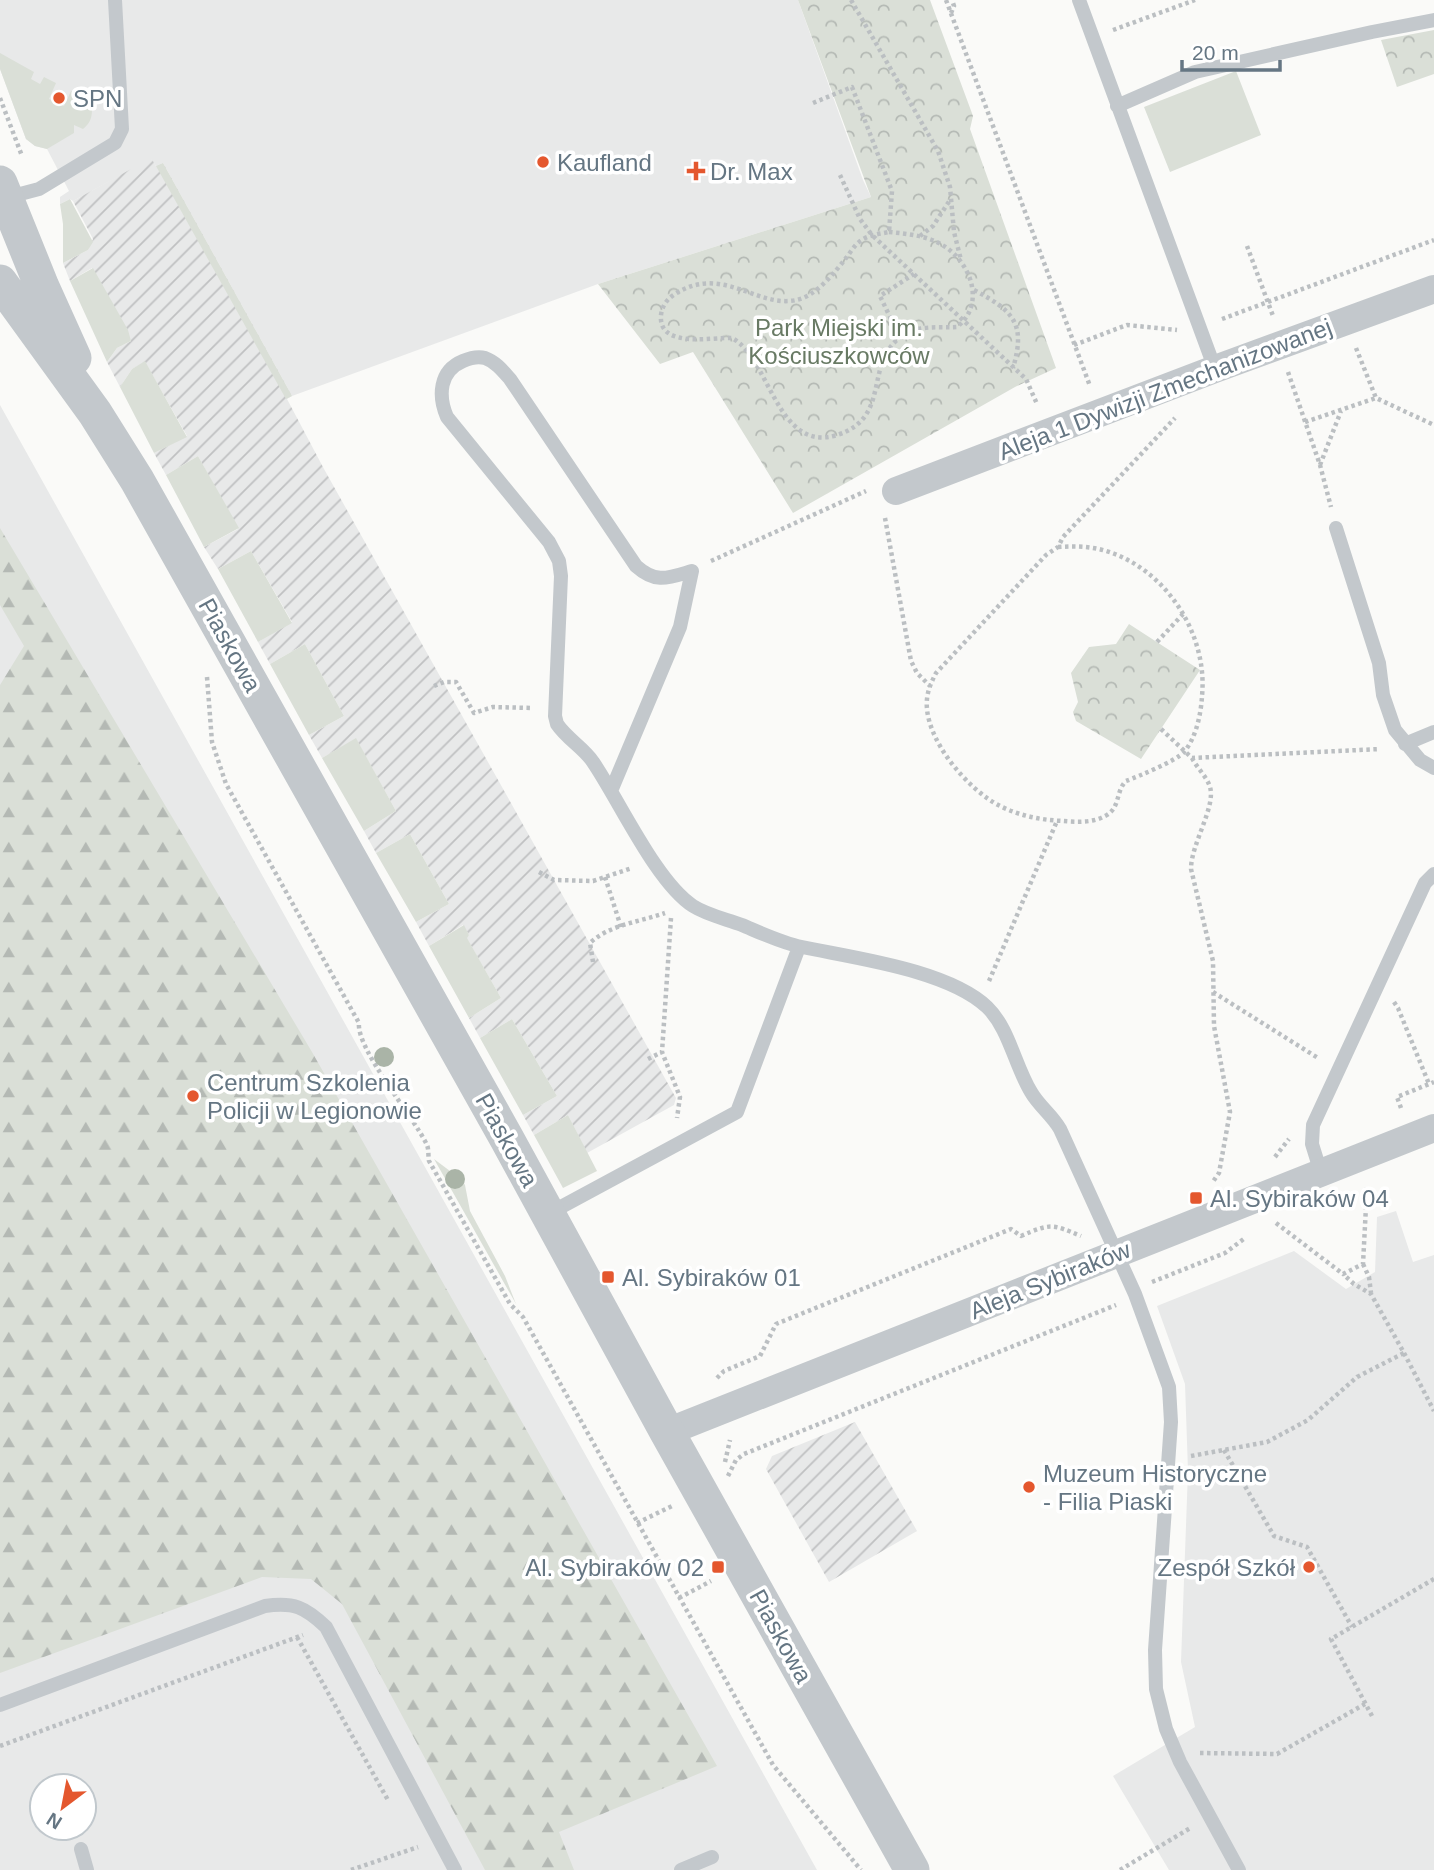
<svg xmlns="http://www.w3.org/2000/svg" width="1434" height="1870" font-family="Arial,sans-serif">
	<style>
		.built { fill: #e8e9e9; fill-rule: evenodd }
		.industrial { fill: url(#industrial-furrows) }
		.grass { fill: #dadfd7 }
		.forest { fill: url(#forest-firs) }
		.park { fill: url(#park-crowns) }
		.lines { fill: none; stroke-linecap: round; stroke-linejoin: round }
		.path { stroke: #bbbfc2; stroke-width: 4.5; stroke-dasharray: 3.5 3.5; stroke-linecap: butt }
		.service { stroke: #c3c8cc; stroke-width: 14 }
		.minor { stroke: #c3c8cc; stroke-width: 28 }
		.tertiary { stroke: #c3c8cc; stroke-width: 35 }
		.tree { fill: #aab4a7 }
		.poi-dot { fill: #e4572e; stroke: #fff; stroke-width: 2.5 }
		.labels { text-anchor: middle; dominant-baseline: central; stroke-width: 7; stroke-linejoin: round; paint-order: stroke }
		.poi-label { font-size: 24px; fill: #657683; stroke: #fff; text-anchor: start }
		.park-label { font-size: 24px; fill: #687a64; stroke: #fff }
		.street-label { font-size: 24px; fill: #657683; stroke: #fff }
	</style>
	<defs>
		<pattern id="industrial-furrows" width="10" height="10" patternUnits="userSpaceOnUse" patternTransform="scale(1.75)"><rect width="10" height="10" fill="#e8e9e9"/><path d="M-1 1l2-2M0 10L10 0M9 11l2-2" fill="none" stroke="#c0c1c2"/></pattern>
		<pattern id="forest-firs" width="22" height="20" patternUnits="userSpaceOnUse" patternTransform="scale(1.75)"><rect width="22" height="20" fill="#dadfd7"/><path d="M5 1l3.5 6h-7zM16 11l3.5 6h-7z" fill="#b4b9b4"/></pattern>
		<pattern id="park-crowns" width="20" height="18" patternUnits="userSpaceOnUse" patternTransform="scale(1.75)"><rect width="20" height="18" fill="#dadfd7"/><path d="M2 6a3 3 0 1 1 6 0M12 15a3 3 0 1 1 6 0" fill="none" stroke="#b4b9b4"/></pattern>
	</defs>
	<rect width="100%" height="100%" fill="#fafaf8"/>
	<path class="built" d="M 0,0 L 798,0 L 863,180 L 871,197 L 598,284 L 292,396 L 163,163 L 156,166 L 151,159 L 73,201 L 70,199 L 60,204 L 60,197 L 69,191 L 47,149 L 35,146 L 26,139 L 0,69 Z
		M 0,405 L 817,1870 L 0,1870 ZM 42,1786 L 84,1786 L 84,1828 L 42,1828 Z
		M 1396,1211 L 1413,1262 L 1434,1255 L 1434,1870 L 1169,1870 L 1113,1776 L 1195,1727 L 1181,1662 L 1188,1471 L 1185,1384 L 1157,1306 L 1294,1251 L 1346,1289 L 1375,1272 L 1377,1217 Z"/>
	<path class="industrial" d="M 151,158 L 156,166 L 163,163 L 292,396 L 287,399 L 324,469 L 676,1098 L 674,1105 L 587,1153 L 568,1115 L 534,1135 L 523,1115 L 557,1096 L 512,1019 L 480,1038 L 469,1018 L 501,998 L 466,937 L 469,935 L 463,925 L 429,946 L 416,922 L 449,904 L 410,834 L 376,853 L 364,831 L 396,811 L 356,739 L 322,758 L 309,735 L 344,716 L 305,644 L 270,664 L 258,642 L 292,622 L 251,551 L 218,569 L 204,547 L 238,529 L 198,456 L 166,475 L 154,453 L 187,436 L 145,362 L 132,369 L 120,387 L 107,362 L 117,348 L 131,341 L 92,268 L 70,281 L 63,263 L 88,250 L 93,239 L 73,201 Z
		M 855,1422 L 917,1531 L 829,1582 L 766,1469 L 772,1456 Z"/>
	<path class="grass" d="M 0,53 L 34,72 L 31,79 L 40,84 L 44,77 L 56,83 L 49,99 L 64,106 L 71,91 L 92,102 C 92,114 93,121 83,129 L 74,125 L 74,133 L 47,149 L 35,146 L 26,139 L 0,69 Z
		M 1236,71 L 1261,135 L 1170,172 L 1144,107 Z
		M 163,163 L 292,396 L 286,399 L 156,166 Z
		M 70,199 L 93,242 L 88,250 L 63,263 L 63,224 L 60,204 Z
		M 93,268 L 128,330 L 131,341 L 117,348 L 107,362 L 70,281 Z
		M 145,361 L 187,437 L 154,453 L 120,387 L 132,369 Z
		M 198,456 L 239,528 L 204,547 L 166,475 Z
		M 251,551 L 292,623 L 258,642 L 218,569 Z
		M 305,644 L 344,716 L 309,735 L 270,664 Z
		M 356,738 L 396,811 L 364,831 L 322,758 Z
		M 410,834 L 449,904 L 416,922 L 376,853 Z
		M 464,925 L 469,935 L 467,938 L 501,998 L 469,1018 L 429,946 Z
		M 512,1019 L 557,1096 L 523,1115 L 480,1038 Z
		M 568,1115 L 597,1171 L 563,1188 L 534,1135 Z
		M 434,1159 L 462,1180 L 465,1185 L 470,1211 L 505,1276 L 516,1304 Z"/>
	<path class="forest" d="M 0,528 L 312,1052 L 717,1766 L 559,1832 L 574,1870 L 485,1870 L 342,1604 L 311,1579 L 262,1577 L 0,1673 L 0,685 L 24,646 L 0,605 Z"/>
	<path class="park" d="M 798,0 L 930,0 L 973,116 L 970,129 L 1056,368 L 1015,387 L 793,513 L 693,352 L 660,364 L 598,284 L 871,197 Z
		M 1434,30 L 1434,74 L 1397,87 L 1381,40 Z
		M 1129,624 L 1200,670 L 1141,759 L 1076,721 L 1073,712 L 1078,702 L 1071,673 L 1089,647 L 1116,644 Z"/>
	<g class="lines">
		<path class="path" d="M 851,0 L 938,151 L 950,187 L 954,232 L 961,260
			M 946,0 L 1090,386
			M 951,13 L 954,6 L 952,0
			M 1113,30 L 1195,0
			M 0,98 L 22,156
			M 813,103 L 852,87 L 892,191 L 889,232
			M 840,175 L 860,219 L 872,235 L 1026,379 L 1037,404
			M 889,232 C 910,234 930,236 947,248 C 972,266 985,305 957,327 C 940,328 920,325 905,334 C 861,361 894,417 837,435 C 777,454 770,358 732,338 C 712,337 658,349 661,315 C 662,306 667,299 675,294 C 725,262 761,314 803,298 C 820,291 835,272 846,258 C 850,253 854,246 859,242 C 867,235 879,234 889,232 Z
			M 920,236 L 933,226 L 950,200
			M 1247,246 L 1273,316
			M 974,290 C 1014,311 1026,324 1013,368
			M 1222,319 L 1434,240
			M 900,338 L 880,296 L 914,274
			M 1074,345 L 1127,325 L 1177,330
			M 1356,348 L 1376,398 L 1434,425
			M 1288,372 L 1320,465 L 1331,507
			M 1305,422 L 1376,398
			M 1320,465 L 1341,411
			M 885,518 L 911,661 L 917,673 L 930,686
			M 1058,547 C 1074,546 1090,546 1106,551 C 1166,569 1208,634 1202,696 C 1201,714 1196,738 1184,752 C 1176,761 1139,776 1126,781 C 1115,792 1121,808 1105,816 C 1093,823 1076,822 1063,821 C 1041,820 1020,816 1000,806 C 968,790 923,738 927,699 C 928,689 932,681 936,673 L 1046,555 L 1058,547 L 1063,537 L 1175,418
			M 711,561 L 866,491
			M 1157,642 L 1183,614
			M 207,677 L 212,742 L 226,784 L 359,1023 C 356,1049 414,1117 427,1145 C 429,1150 428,1156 429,1161 L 510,1304 L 523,1317 L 773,1765 L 861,1870
			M 434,686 L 444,682 L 456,682 L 474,713 L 493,707 L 533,708
			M 1161,729 L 1192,758 L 1380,749
			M 1192,758 C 1197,768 1207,777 1210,787 C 1216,807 1191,844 1191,869 L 1213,961 L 1214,1026 L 1230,1112 L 1219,1173 L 1212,1183
			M 539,872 L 554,880 L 593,881 L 632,868
			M 605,877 L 621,927
			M 671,918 L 662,1052 L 680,1097 L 677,1118
			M 593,962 L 590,943 C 609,925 639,922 665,913
			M 989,981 L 1057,821
			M 1213,992 L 1318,1058
			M 1394,1002 L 1398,1008 L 1429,1084
			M 648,1059 L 662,1052
			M 1401,1108 L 1397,1097 L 1434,1082
			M 1275,1157 L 1289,1139
			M 1276,1223 L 1343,1274 L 1363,1264 L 1367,1187
			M 1363,1264 L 1369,1277 L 1371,1293
			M 1152,1282 L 1225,1253 L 1245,1238
			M 1404,1353 L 1434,1411
			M 717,1378 L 724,1371 L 760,1356 L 776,1324 L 1011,1229 L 1021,1236 C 1051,1223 1052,1224 1081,1236
			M 1224,1450 L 1274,1536 L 1307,1547 L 1352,1627
			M 1191,1456 L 1267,1442 L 1308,1420 L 1357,1377 L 1404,1353 L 1371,1294 L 1354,1284 L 1343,1274
			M 725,1462 L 730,1440
			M 728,1476 L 736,1460 L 744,1454 L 1116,1305
			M 637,1523 L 672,1506
			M 679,1598 L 711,1581
			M 297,1637 L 389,1802
			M 1372,1716 L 1331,1639 L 1434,1579
			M 0,1746 L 303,1635
			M 1200,1753 L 1277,1754 L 1365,1704
			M 351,1870 L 418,1847
			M 1120,1870 L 1192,1827"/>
		<path class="service" d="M 1079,0 L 1215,369
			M 1117,106 L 1195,72 L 1372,32 L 1434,20
			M 5,198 L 39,189 L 115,143 L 122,129 L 115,0
			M 1336,528 L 1379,663 L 1383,695 L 1395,730 L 1420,760 L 1434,768
			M 1405,744 L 1434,732
			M 611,791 L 680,627 L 692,571 C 668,578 656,584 636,566 L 510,379 C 503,371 496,362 485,358 C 478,356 470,358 463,361 C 439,371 438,396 447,417 L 549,542 L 559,561 L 561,576 L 555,716 L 557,724 C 567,739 584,748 593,762 C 619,800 656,882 693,906 C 707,915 726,919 742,925 C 761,933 782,943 802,947 C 854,958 948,970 987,1007 C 1009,1028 1015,1066 1031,1092 C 1039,1106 1052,1115 1060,1129 L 1135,1294 L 1169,1387 L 1171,1422 L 1155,1650 L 1156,1689 L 1166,1729 L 1180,1762 L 1239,1870
			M 1321,1173 L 1312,1144 L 1313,1125 L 1425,883 L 1434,874
			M 548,1214 L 737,1112 L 799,947
			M 0,1705 L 265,1606 C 294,1602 305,1607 326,1627 L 455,1870
			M 81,1849 L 87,1870
			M 681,1870 L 712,1857"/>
		<path class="minor" d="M 896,491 L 1215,369 L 1434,289
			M 667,1432 L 1434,1128"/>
		<path class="tertiary" d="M 0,183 L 42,287 L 74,358
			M 0,282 L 95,413 L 137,480 L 507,1139 L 667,1432 L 912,1870"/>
	</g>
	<g class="tree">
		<circle cx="384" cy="1057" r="10"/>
		<circle cx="455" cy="1179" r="10"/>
	</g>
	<g class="poi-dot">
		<circle cx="59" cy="98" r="7"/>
		<circle cx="543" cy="162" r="7"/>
		<path d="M692.5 160.5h7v7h7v7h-7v7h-7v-7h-7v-7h7z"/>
		<circle cx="193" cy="1096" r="7"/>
		<rect x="1189" y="1191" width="14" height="14" rx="3.5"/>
		<rect x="601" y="1270" width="14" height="14" rx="3.5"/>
		<circle cx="1029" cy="1487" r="7"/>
		<rect x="711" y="1560" width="14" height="14" rx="3.5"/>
		<circle cx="1309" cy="1567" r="7"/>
	</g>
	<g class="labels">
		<g class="poi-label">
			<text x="73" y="98">SPN</text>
			<text x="557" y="162">Kaufland</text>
			<text x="710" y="171">Dr. Max</text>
			<text x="207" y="1082">Centrum Szkolenia<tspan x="207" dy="28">Policji w Legionowie</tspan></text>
			<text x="1210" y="1198">Al. Sybiraków 04</text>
			<text x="622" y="1277">Al. Sybiraków 01</text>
			<text x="1043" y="1473">Muzeum Historyczne<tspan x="1043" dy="28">- Filia Piaski</tspan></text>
			<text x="704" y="1567" text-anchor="end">Al. Sybiraków 02</text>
			<text x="1295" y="1567" text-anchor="end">Zespół Szkół</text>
		</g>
		<g class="park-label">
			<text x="839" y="327">Park Miejski im.<tspan x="839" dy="28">Kościuszkowców</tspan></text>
		</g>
		<g class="street-label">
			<text transform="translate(1165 389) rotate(-21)">Aleja 1 Dywizji Zmechanizowanej</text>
			<text transform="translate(230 645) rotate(61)">Piaskowa</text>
			<text transform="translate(507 1140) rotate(61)">Piaskowa</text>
			<text transform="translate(1050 1280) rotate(-22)">Aleja Sybiraków</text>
			<text transform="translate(781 1636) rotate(61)">Piaskowa</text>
		</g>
	</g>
	<g transform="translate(63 1807) rotate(212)"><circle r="33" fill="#ffffff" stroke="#c1c8cd" stroke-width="2"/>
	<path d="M0-5L12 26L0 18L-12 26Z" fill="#e4572e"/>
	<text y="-10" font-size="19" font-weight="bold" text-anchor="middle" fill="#657683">N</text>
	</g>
	<path d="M1182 60v10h98v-10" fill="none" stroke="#657683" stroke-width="3.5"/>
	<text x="1192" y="60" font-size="21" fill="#657683" stroke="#ffffff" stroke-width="5" paint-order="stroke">20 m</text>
</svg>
